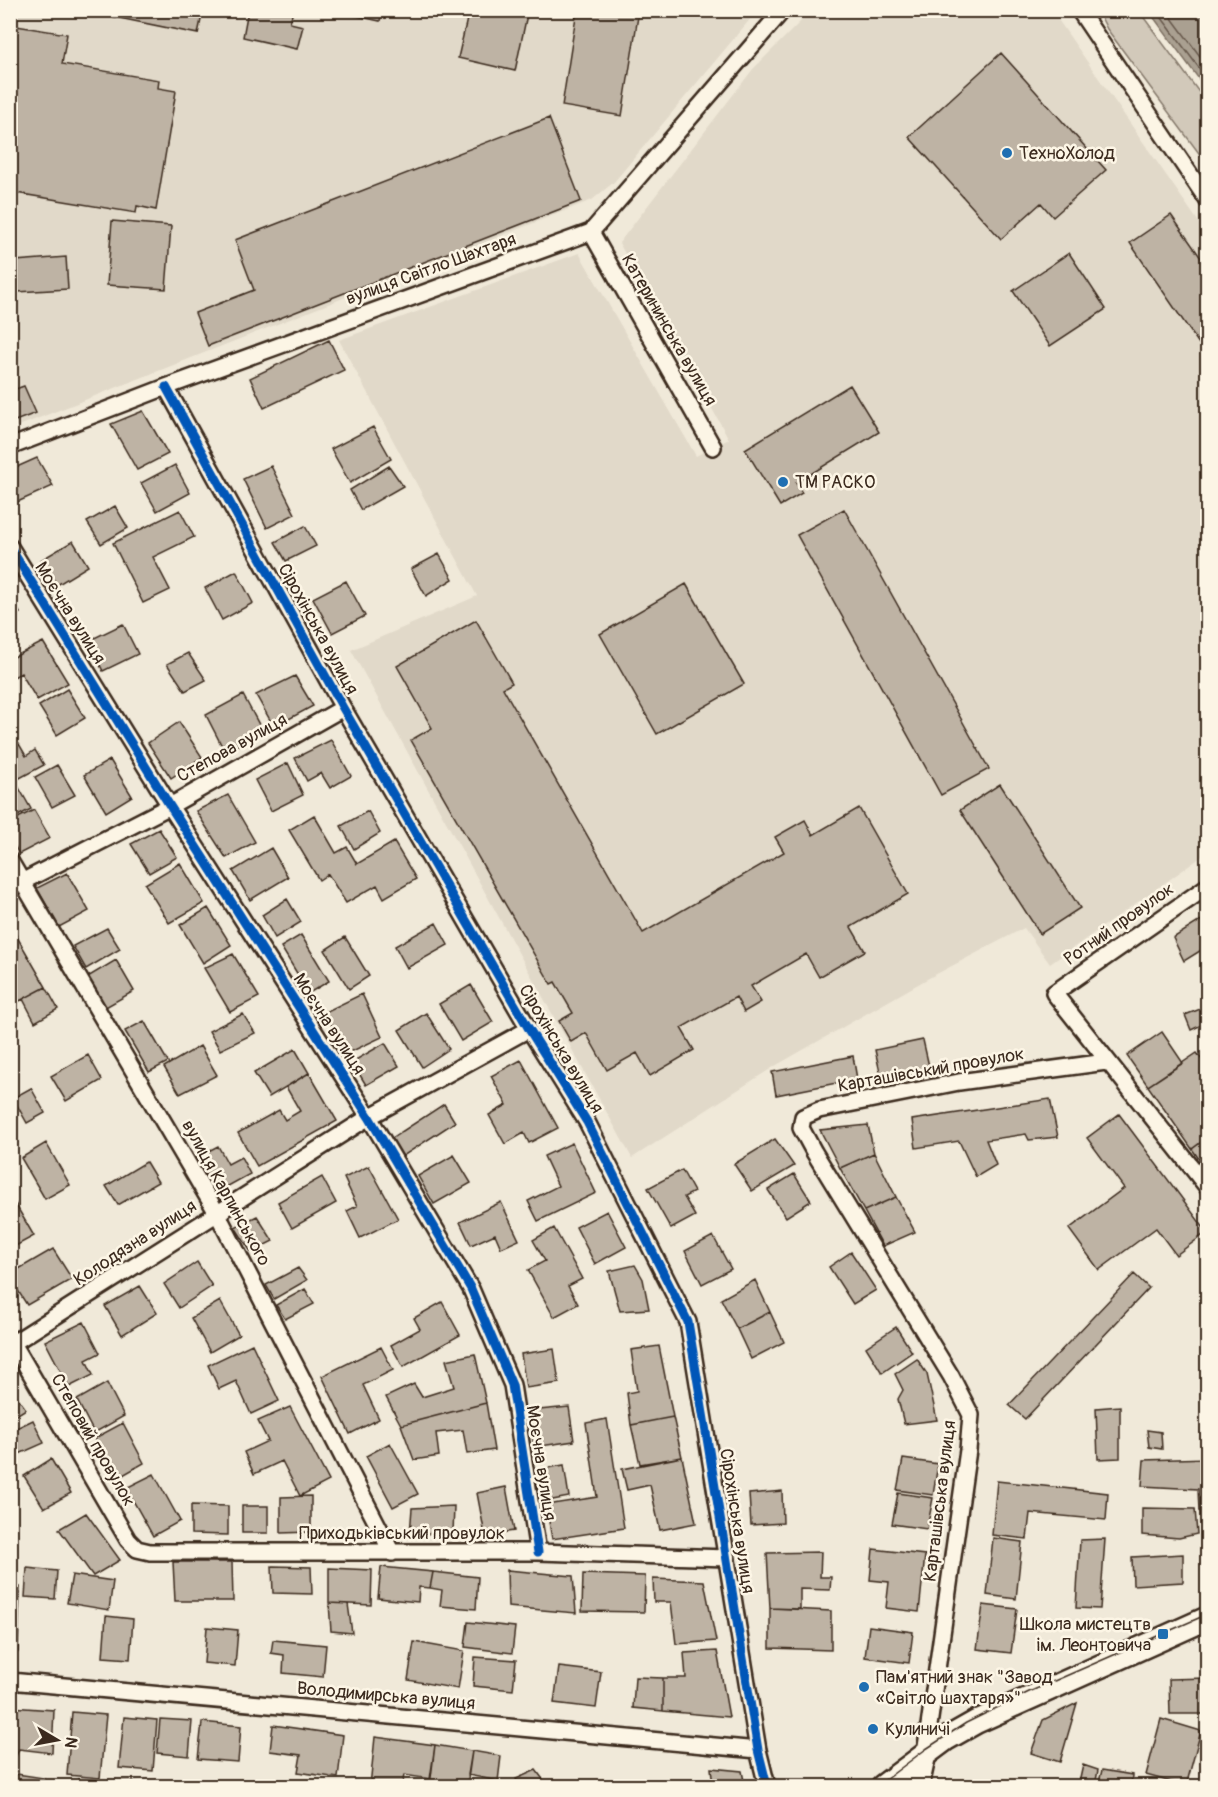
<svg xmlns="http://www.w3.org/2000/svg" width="1218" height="1797" font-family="Pangolin,sans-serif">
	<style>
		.built { fill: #e1d9c9 }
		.green { fill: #d2c9ba; stroke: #867a6c; stroke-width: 1.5 }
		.water { fill: #aaa091; stroke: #7e7163; stroke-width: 1.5 }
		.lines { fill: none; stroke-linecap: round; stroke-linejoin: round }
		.shore { stroke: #67594c; stroke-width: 1.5 }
		.building { fill: #beb3a4; stroke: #3b2a1e; stroke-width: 1.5 }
		.street-casing { stroke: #3b2a1e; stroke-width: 20 }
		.secondary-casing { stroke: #3b2a1e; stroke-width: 26 }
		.primary-casing { stroke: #3b2a1e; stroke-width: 27 }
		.street { stroke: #fcf5e5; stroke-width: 15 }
		.secondary { stroke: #fcf5e5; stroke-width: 21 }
		.primary { stroke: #fcf5e5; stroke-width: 22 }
		.tram { stroke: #3b2a1e; stroke-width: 1.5 }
		.cycleway-casing { stroke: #fcf5e5; stroke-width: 13 }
		.cycleway { stroke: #0057b8; stroke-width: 9 }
		.poi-dot { fill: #1f6fb2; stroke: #fcf5e5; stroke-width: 2 }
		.labels { text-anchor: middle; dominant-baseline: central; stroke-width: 5; stroke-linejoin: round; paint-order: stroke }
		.poi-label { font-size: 18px; fill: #3b2a1e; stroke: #fcf5e5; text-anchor: start }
		.street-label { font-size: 18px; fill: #3b2a1e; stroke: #fcf5e5 }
	</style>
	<rect width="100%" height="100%" fill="#f0e9d9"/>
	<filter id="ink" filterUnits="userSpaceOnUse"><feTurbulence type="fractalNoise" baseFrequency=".0167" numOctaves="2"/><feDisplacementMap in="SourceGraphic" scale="12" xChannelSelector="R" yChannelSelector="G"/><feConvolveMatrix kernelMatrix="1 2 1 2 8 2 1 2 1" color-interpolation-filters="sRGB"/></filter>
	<g filter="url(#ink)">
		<path class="built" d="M 11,11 L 757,11 L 614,182 L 592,200 L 11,429 Z
			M 811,11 L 1052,11 L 1207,234 L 1207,853 L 1050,964 L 1024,928 L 927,979 L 775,1066 L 632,1158 L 351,650 L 477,596 L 339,340 L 579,253 L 696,456 L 729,439 L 619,243 L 753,69 Z"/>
		<path class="green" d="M 1098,11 L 1139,11 L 1207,103 L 1207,164 L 1107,29 Z"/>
		<path class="water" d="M 1149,11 L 1207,11 L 1207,90 Z"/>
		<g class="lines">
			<path class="shore" d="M 1156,10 L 1208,80
				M 1166,10 L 1208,67"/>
		</g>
		<path class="building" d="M 80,10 L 203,10 L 198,34 Z
			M 248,10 L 293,10 L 290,23 L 303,26 L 297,49 L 243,37 Z
			M 344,10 L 382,10 L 380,21 L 343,13 Z
			M 469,10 L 528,10 L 515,71 L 458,58 Z
			M 577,10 L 639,10 L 622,116 L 562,106 Z
			M 10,25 L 67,34 L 62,64 L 159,80 L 158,88 L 176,91 L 156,210 L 137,206 L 136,213 L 10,192 Z
			M 1001,53 L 1106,170 L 1053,217 L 1041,203 L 1001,239 L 909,137 Z
			M 549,118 L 581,201 L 208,346 L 195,313 L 254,290 L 235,240 Z
			M 1171,215 L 1208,268 L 1208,357 L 1130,243 Z
			M 112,221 L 171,226 L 166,289 L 107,285 Z
			M 1069,253 L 1106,309 L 1050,346 L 1013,291 Z
			M 66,257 L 68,289 L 17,292 L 15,261 Z
			M 10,298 L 18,319 L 10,322 Z
			M 329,340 L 344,370 L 264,408 L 250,378 Z
			M 850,385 L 879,432 L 796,483 L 802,493 L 780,506 L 745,449 Z
			M 24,386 L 36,413 L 10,423 L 10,391 Z
			M 143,411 L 168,454 L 137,470 L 111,424 Z
			M 373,427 L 391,459 L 350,483 L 331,449 Z
			M 37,458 L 53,486 L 13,504 L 10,500 L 10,470 Z
			M 175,465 L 190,493 L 157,511 L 141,483 Z
			M 271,466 L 295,514 L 267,528 L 243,479 Z
			M 389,466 L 403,486 L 361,510 L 350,490 Z
			M 115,506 L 128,528 L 101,544 L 87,522 Z
			M 844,509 L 989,769 L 941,795 L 797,535 Z
			M 180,510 L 194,537 L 153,557 L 170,590 L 143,603 L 113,543 Z
			M 305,526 L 316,546 L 286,561 L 275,542 Z
			M 73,541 L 88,566 L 57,585 L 41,560 Z
			M 439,554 L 453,579 L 426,596 L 411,569 Z
			M 236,571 L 253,603 L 222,620 L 205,588 Z
			M 346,581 L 365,616 L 332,633 L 313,598 Z
			M 686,584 L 744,684 L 657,734 L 600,634 Z
			M 10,597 L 20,613 L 10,618 Z
			M 476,620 L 512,683 L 503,688 L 643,933 L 784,852 L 775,837 L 805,820 L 813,835 L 859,808 L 908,894 L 851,927 L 865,951 L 819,977 L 806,954 L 751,986 L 761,1002 L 744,1012 L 736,997 L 681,1028 L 694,1050 L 650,1076 L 637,1053 L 607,1070 L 586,1033 L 571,1042 L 559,1021 L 573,1013 L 555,982 L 551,984 L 411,740 L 432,728 L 397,666 Z
			M 123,624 L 138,654 L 103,671 L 88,641 Z
			M 43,642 L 68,683 L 37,700 L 21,673 L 10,679 L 10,655 L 12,658 Z
			M 188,653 L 206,680 L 185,691 L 167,664 Z
			M 295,676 L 313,706 L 274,727 L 256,695 Z
			M 67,689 L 85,718 L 57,735 L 39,706 Z
			M 243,695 L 263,732 L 225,752 L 206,715 Z
			M 179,722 L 202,757 L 171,778 L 148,743 Z
			M 331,740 L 351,776 L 330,788 L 321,773 L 307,781 L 295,758 Z
			M 19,744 L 26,756 L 35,750 L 44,765 L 16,780 L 10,771 L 10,748 Z
			M 110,760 L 132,796 L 106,812 L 84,775 Z
			M 288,763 L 303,795 L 271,811 L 255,780 Z
			M 57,765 L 75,795 L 52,807 L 35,777 Z
			M 14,779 L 31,809 L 10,820 L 10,781 Z
			M 1000,784 L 1080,908 L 1040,934 L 960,810 Z
			M 228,795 L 255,842 L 226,858 L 196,811 Z
			M 34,810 L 50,838 L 19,854 L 10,838 L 10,822 Z
			M 368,811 L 380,833 L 354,849 L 341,826 Z
			M 314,815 L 336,853 L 347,847 L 357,864 L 394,842 L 416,879 L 384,898 L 377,885 L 346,903 L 328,874 L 319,880 L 289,830 Z
			M 159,829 L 177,857 L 149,873 L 131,844 Z
			M 271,848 L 288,877 L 250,900 L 233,871 Z
			M 180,863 L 204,903 L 169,923 L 145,884 Z
			M 67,873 L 89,911 L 59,927 L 37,888 Z
			M 287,899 L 301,922 L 275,938 L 262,915 Z
			M 208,908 L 231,945 L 203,963 L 180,925 Z
			M 1208,916 L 1208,946 L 1184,961 L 1173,938 Z
			M 436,923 L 448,945 L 407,968 L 395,946 Z
			M 107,928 L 120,949 L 86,969 L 73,946 Z
			M 13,930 L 46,987 L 10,1006 L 10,932 Z
			M 301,935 L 329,981 L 309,993 L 281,947 Z
			M 345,937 L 369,976 L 349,989 L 325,950 Z
			M 233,954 L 259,997 L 230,1012 L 204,968 Z
			M 116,960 L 134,991 L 104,1008 L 86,978 Z
			M 471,985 L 493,1022 L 461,1041 L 439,1004 Z
			M 46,987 L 58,1009 L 35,1022 L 23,999 Z
			M 362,994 L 382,1037 L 346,1054 L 325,1012 Z
			M 1208,1006 L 1208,1022 L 1191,1030 L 1185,1015 Z
			M 426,1013 L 449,1049 L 422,1067 L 399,1030 Z
			M 243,1014 L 255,1033 L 220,1050 L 209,1031 Z
			M 144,1021 L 168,1062 L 149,1072 L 125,1031 Z
			M 1162,1032 L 1183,1063 L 1148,1086 L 1127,1056 Z
			M 923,1040 L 931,1075 L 883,1085 L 875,1050 Z
			M 385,1043 L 399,1066 L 366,1085 L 352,1062 Z
			M 200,1046 L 217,1075 L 180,1094 L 164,1067 Z
			M 295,1049 L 309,1073 L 269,1097 L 254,1073 Z
			M 1197,1053 L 1208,1068 L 1208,1072 L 1202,1075 L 1208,1082 L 1208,1137 L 1192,1149 L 1148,1086 Z
			M 88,1055 L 102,1080 L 66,1101 L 51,1076 Z
			M 853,1056 L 857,1079 L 776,1095 L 772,1072 Z
			M 521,1060 L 558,1128 L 529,1143 L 524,1133 L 505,1144 L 489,1115 L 507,1105 L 491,1076 Z
			M 309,1073 L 337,1121 L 257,1166 L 238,1133 L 279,1110 L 285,1120 L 300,1111 L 286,1087 Z
			M 31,1088 L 45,1113 L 27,1123 L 13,1098 Z
			M 1050,1099 L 1058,1137 L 1029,1140 L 1026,1134 L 986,1140 L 996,1165 L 976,1177 L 959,1141 L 916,1148 L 912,1120 Z
			M 444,1104 L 455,1122 L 400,1158 L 389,1140 Z
			M 1119,1114 L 1207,1232 L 1176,1255 L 1156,1228 L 1099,1270 L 1069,1229 L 1124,1188 L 1087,1138 Z
			M 868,1125 L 874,1153 L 840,1168 L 820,1130 Z
			M 1208,1137 L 1208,1172 L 1192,1149 Z
			M 775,1139 L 794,1166 L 752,1191 L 734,1164 Z
			M 46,1143 L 70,1185 L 45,1199 L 21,1158 Z
			M 572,1143 L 596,1193 L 538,1221 L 528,1201 L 558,1186 L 544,1156 Z
			M 218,1146 L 228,1164 L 241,1157 L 250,1174 L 210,1196 L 191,1160 Z
			M 874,1153 L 896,1197 L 864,1211 L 840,1168 Z
			M 454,1155 L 471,1183 L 434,1204 L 418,1176 Z
			M 146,1162 L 158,1182 L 118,1205 L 106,1186 Z
			M 369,1166 L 398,1219 L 360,1238 L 347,1211 L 357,1206 L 344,1178 Z
			M 682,1170 L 694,1192 L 684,1197 L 695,1216 L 671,1229 L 648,1188 Z
			M 794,1174 L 811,1201 L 786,1217 L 768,1190 Z
			M 322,1177 L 336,1203 L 292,1228 L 278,1202 Z
			M 10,1195 L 34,1236 L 10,1249 Z
			M 896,1197 L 915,1232 L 883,1246 L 864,1211 Z
			M 501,1202 L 519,1240 L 501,1248 L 495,1234 L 471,1245 L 460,1222 Z
			M 607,1211 L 626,1247 L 595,1264 L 576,1227 Z
			M 257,1216 L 273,1241 L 251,1252 L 235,1227 Z
			M 554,1228 L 582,1279 L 568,1286 L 578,1304 L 554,1317 L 528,1270 L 545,1261 L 533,1240 Z
			M 713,1236 L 731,1269 L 702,1284 L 685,1251 Z
			M 53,1249 L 72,1279 L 27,1305 L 10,1278 L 10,1274 Z
			M 851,1252 L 876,1290 L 853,1304 L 829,1267 Z
			M 197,1262 L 212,1286 L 179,1308 L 164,1284 Z
			M 635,1265 L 643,1279 L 649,1309 L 620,1311 L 609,1271 Z
			M 298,1268 L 307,1280 L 274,1299 L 266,1285 Z
			M 1134,1274 L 1149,1288 L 1025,1419 L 1009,1405 Z
			M 755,1280 L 770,1312 L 737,1329 L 721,1299 Z
			M 140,1286 L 157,1313 L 122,1335 L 105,1306 Z
			M 305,1289 L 314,1304 L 285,1319 L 276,1305 Z
			M 220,1301 L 239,1335 L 210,1352 L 191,1318 Z
			M 442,1302 L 460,1335 L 403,1367 L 391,1345 L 420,1329 L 414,1318 Z
			M 770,1312 L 784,1342 L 751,1359 L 737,1329 Z
			M 84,1322 L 100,1353 L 86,1360 L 93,1375 L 69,1387 L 45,1341 Z
			M 896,1327 L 912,1352 L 882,1373 L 866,1347 Z
			M 252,1344 L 279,1401 L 251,1414 L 236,1381 L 219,1389 L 208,1365 Z
			M 659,1346 L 673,1417 L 631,1425 L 627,1393 L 637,1391 L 631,1350 Z
			M 381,1347 L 393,1370 L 363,1385 L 379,1419 L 350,1434 L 322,1376 Z
			M 554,1349 L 559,1383 L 526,1388 L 521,1354 Z
			M 475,1354 L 486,1403 L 401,1425 L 386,1397 L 414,1384 L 422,1397 L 454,1387 L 446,1360 Z
			M 917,1359 L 927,1374 L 937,1420 L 904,1424 L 898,1399 L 903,1390 L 895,1374 Z
			M 107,1383 L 124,1416 L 94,1433 L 77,1400 Z
			M 10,1387 L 26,1409 L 10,1419 Z
			M 486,1403 L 494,1450 L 467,1454 L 463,1430 L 436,1433 L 439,1456 L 414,1460 L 401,1425 Z
			M 1120,1406 L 1120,1458 L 1098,1459 L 1096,1408 Z
			M 290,1407 L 329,1481 L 300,1496 L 282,1461 L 254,1474 L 244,1452 L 268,1441 L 258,1421 Z
			M 569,1407 L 574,1441 L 534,1447 L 529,1411 Z
			M 673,1417 L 682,1457 L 640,1464 L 631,1425 Z
			M 607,1419 L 624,1528 L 552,1539 L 546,1505 L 597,1497 L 586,1423 Z
			M 33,1420 L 44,1443 L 10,1458 L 10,1431 Z
			M 123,1423 L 144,1463 L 116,1479 L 95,1438 Z
			M 1147,1430 L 1161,1432 L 1162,1449 L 1149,1447 Z
			M 390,1443 L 418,1494 L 393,1507 L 366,1456 Z
			M 682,1457 L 696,1523 L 660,1530 L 650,1485 L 627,1490 L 622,1469 Z
			M 1208,1458 L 1208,1512 L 1199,1511 L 1198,1489 L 1142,1486 L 1144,1460 Z
			M 51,1459 L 71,1493 L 44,1508 L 24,1476 Z
			M 903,1459 L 938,1464 L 933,1495 L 897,1490 Z
			M 564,1465 L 569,1497 L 547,1501 L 542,1469 Z
			M 154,1474 L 180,1521 L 153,1536 L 126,1488 Z
			M 997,1481 L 1108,1493 L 1106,1520 L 1030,1513 L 1027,1539 L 992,1535 Z
			M 506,1487 L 514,1531 L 485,1535 L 477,1493 Z
			M 782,1491 L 783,1523 L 751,1525 L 749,1494 Z
			M 898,1493 L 933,1498 L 927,1529 L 892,1524 Z
			M 311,1496 L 311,1532 L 281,1533 L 281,1497 Z
			M 191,1505 L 228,1506 L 228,1535 L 191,1534 Z
			M 242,1506 L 268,1506 L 268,1533 L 242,1533 Z
			M 454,1506 L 453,1533 L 410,1534 L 412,1508 Z
			M 1142,1508 L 1195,1509 L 1197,1534 L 1179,1538 L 1142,1535 Z
			M 86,1513 L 120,1560 L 93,1576 L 59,1529 Z
			M 993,1538 L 1022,1542 L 1016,1599 L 987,1595 Z
			M 1105,1539 L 1100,1609 L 1076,1608 L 1080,1540 Z
			M 873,1549 L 925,1555 L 919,1612 L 886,1608 L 889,1582 L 870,1580 Z
			M 821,1552 L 820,1577 L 831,1577 L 830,1590 L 800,1589 L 800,1609 L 770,1608 L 767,1553 Z
			M 1183,1554 L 1183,1582 L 1133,1585 L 1132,1557 Z
			M 173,1562 L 232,1562 L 233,1601 L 175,1601 Z
			M 272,1566 L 311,1567 L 312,1594 L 273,1593 Z
			M 381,1567 L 433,1572 L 430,1588 L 419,1587 L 418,1602 L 378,1598 Z
			M 27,1568 L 57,1571 L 55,1599 L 25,1597 Z
			M 329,1568 L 372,1570 L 371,1605 L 329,1603 Z
			M 507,1570 L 573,1576 L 576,1613 L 508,1607 Z
			M 433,1572 L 478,1577 L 476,1609 L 440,1606 L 442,1590 L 430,1588 Z
			M 583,1574 L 645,1576 L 644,1612 L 582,1611 Z
			M 72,1575 L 113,1581 L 109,1610 L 67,1603 Z
			M 653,1579 L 704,1581 L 716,1641 L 676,1644 L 671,1602 L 654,1602 Z
			M 10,1586 L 20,1587 L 18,1652 L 10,1651 Z
			M 329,1603 L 348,1604 L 352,1633 L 331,1631 Z
			M 983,1605 L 1017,1609 L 1011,1653 L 977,1649 Z
			M 770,1608 L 831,1611 L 831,1650 L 770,1648 Z
			M 106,1616 L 133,1619 L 130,1659 L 103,1657 Z
			M 468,1622 L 515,1627 L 512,1653 L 465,1647 Z
			M 869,1626 L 913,1632 L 909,1663 L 865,1657 Z
			M 207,1627 L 238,1630 L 235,1666 L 204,1663 Z
			M 273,1640 L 326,1645 L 323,1677 L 283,1673 L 284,1655 L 271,1653 Z
			M 414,1642 L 464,1651 L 458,1689 L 408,1680 Z
			M 717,1651 L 729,1717 L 663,1711 L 663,1678 L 686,1678 L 684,1653 Z
			M 475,1657 L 516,1660 L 513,1690 L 473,1686 Z
			M 559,1667 L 601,1672 L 596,1708 L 554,1703 Z
			M 635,1677 L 663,1678 L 663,1711 L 633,1708 Z
			M 1208,1678 L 1208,1714 L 1170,1714 L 1169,1679 Z
			M 1077,1703 L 1060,1762 L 1031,1753 L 1043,1720 Z
			M 10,1707 L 54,1710 L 52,1753 L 19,1749 L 16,1756 L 10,1756 Z
			M 72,1712 L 106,1715 L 100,1778 L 67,1775 Z
			M 124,1717 L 157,1720 L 153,1771 L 119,1768 Z
			M 160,1719 L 192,1721 L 189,1756 L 157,1753 Z
			M 1161,1719 L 1201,1731 L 1186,1786 L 1146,1775 Z
			M 202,1722 L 241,1726 L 238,1762 L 198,1759 Z
			M 273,1725 L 343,1735 L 338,1778 L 298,1772 L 301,1755 L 270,1751 Z
			M 375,1737 L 435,1745 L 430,1779 L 404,1775 L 402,1786 L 408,1786 L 370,1786 Z
			M 435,1745 L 472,1751 L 467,1786 L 430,1786 Z
			M 472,1751 L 501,1756 L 498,1781 L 468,1775 Z
			M 1083,1765 L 1098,1770 L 1095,1786 L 1079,1783 Z
			M 711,1768 L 742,1771 L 745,1786 L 713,1786 Z
			M 536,1770 L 548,1786 L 520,1786 L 516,1779 Z
			M 1102,1770 L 1132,1775 L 1131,1786 L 1098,1786 Z
			M 10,1773 L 44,1778 L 42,1786 L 10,1786 Z
			M 78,1779 L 144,1783 L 144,1786 L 78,1786 Z"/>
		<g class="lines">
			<defs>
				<path id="street" d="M 1079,10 L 1208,201
					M 591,232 L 713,447
					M 166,387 L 343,708 L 529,1029 L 587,1122 L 688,1322 L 758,1750 L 767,1786
					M 10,447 L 166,387 L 591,232 L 783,10
					M 10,547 L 170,806 L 369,1117 L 471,1289 L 512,1385 L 538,1552
					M 10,861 L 217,1213 L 392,1553
					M 1208,886 L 1054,993 L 1208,1188
					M 10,888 L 170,806 L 343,708
					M 10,1338 L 128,1540 L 137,1549 L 150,1552 L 538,1552 L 727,1558
					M 10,1345 L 369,1117 L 529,1029
					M 10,1681 L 758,1750
					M 925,1754 L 968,1450 L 971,1415 L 951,1376 L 814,1152 L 801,1128 L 803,1117 L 819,1110 L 959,1082 L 1106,1062"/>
				<path id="secondary" d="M 918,1786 L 925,1754"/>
				<path id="primary" d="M 883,1786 L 946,1739 L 976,1722 L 1208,1618"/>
			</defs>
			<use href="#street" class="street-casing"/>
			<use href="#secondary" class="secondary-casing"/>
			<use href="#primary" class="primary-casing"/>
			<use href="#street" class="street"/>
			<use href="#secondary" class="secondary"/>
			<use href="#primary" class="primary"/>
			<path class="tram" d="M 877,1786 L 926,1749 L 966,1723 L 1029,1692 L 1208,1614"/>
			<defs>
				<path id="cycleway" d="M 166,387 L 343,708 L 529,1029 L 587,1122 L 688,1322 L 758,1750 L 767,1786
					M 10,547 L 170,806 L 369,1117 L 471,1289 L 512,1385 L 538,1552"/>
			</defs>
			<use href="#cycleway" class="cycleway-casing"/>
			<use href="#cycleway" class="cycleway"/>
		</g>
	</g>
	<g class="poi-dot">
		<circle cx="1007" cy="153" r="6"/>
		<circle cx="783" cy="482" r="6"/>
		<rect x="1157" y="1628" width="12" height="12" rx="3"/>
		<circle cx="864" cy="1687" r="6"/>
		<circle cx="873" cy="1729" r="6"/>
	</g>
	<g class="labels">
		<g class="poi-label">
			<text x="1019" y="153">ТехноХолод</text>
			<text x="795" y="482">ТМ РАСКО</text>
			<text x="1151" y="1624" text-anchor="end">Школа мистецтв<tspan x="1151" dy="21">ім. Леонтовича</tspan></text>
			<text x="876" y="1677">Пам'ятний знак "Завод<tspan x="876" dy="21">«Світло шахтаря»"</tspan></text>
			<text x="885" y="1729">Кулиничі</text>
		</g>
		<g class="street-label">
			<text transform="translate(431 269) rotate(-20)">вулиця Світло Шахтаря</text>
			<text transform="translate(669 330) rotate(60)">Катерининська вулиця</text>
			<text transform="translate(70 613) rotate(58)">Моєчна вулиця</text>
			<text transform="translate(318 629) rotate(61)">Сірохінська вулиця</text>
			<text transform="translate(232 748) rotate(-29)">Степова вулиця</text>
			<text transform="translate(1119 924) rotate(-35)">Ротний провулок</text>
			<text transform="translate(329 1024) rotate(57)">Моєчна вулиця</text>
			<text transform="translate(561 1049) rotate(59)">Сірохінська вулиця</text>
			<text transform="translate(931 1070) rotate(-10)">Карташівський провулок</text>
			<text transform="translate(226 1193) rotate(61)">вулиця Карпинського</text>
			<text transform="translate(135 1243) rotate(-33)">Колодязна вулиця</text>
			<text transform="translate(93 1440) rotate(60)">Степовий провулок</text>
			<text transform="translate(541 1463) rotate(81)">Моєчна вулиця</text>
			<text transform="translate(940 1501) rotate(-83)">Карташівська вулиця</text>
			<text transform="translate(737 1521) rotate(81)">Сірохінська вулиця</text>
			<text x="402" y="1533">Приходьківський провулок</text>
			<text transform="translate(386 1696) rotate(5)">Володимирська вулиця</text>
		</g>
	</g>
	<rect width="1218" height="1797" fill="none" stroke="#fcf5e5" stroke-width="36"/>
	<rect x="18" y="18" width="1182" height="1761" fill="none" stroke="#3b2a1e" stroke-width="2" filter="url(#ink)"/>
	<g transform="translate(57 1740) rotate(100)" stroke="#fcf5e5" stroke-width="4.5" paint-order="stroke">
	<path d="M0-4.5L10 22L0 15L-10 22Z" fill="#3b2a1e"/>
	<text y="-9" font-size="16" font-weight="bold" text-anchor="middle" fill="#3b2a1e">N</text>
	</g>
</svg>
